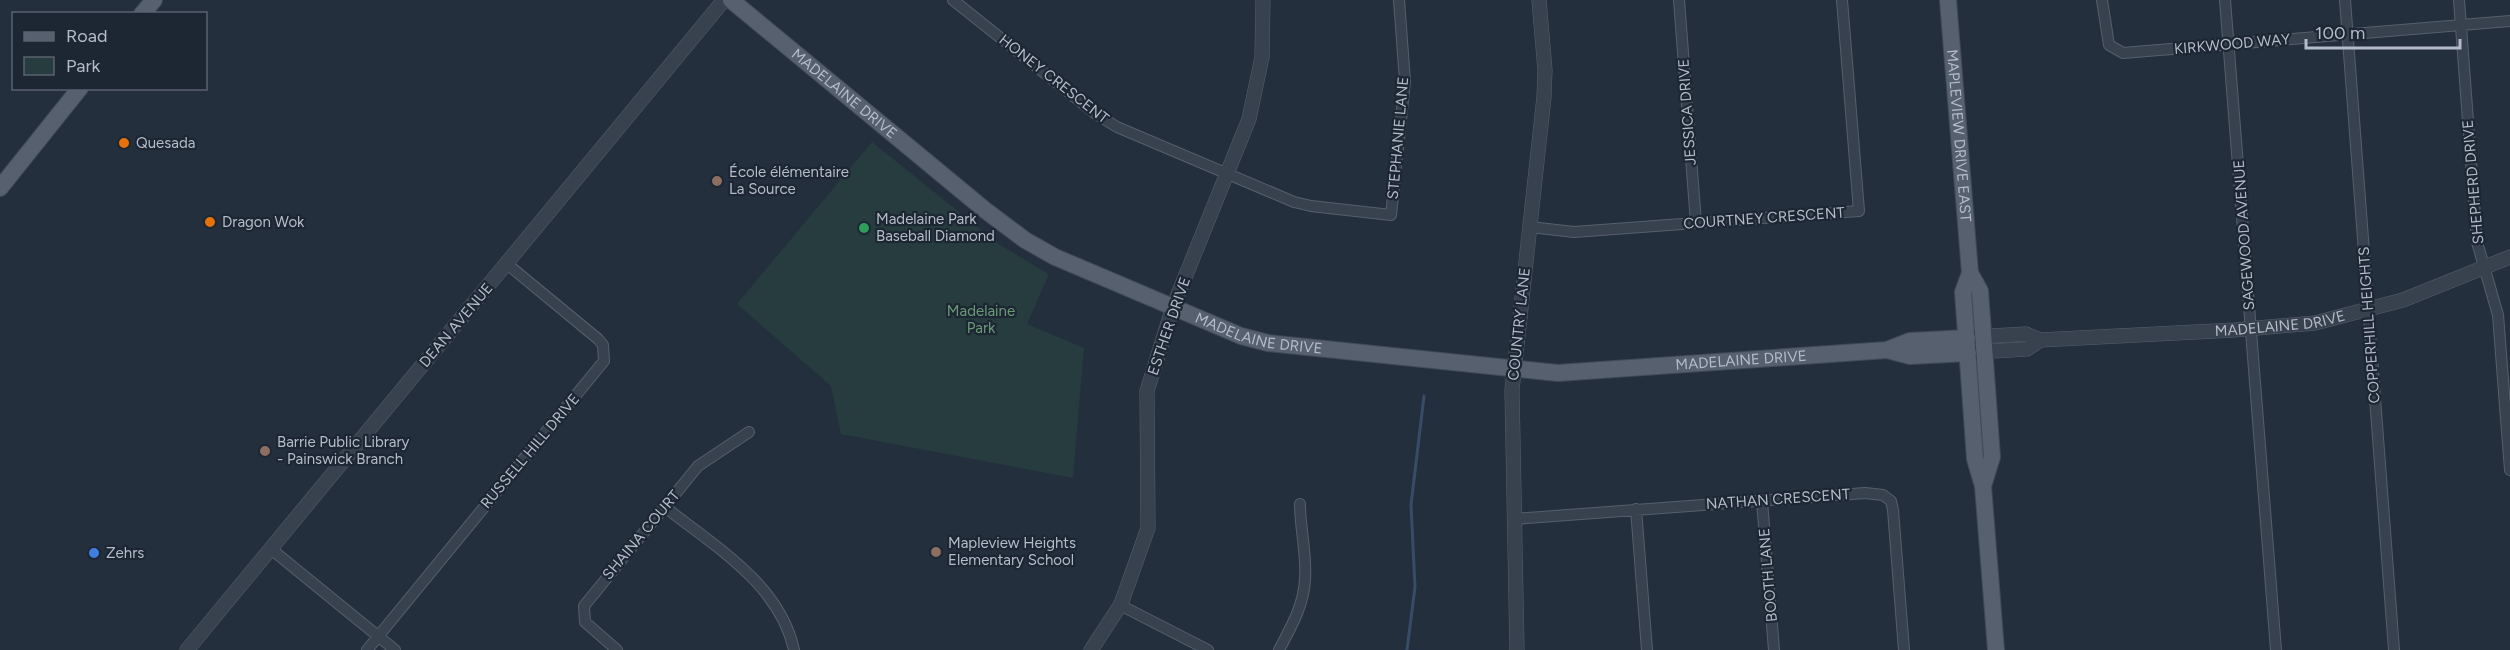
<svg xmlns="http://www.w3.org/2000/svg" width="2510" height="650" font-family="Figtree,sans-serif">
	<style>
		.green { fill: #263c3f }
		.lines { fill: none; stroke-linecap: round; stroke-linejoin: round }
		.stream { stroke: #394c67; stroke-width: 3 }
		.minor-casing { stroke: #565f6c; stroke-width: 12 }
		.tertiary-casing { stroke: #565f6c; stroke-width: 15 }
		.primary-casing { stroke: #414a57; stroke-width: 18 }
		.minor { stroke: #38414e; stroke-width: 10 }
		.tertiary { stroke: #38414e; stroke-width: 14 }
		.primary { stroke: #56606e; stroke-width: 16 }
		.food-dot { fill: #e8710a; stroke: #1d2633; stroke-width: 2 }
		.education-dot { fill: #8d6e63; stroke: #1d2633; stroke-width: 2 }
		.leisure-dot { fill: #2e9e5b; stroke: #1d2633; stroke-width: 2 }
		.shop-dot { fill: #3f7fe0; stroke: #1d2633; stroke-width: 2 }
		.labels { text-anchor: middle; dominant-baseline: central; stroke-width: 4.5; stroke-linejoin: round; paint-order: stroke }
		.street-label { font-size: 15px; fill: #b4bcc9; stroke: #1d2633 }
		.poi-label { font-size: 15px; fill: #b4bcc9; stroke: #1d2633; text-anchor: start }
		.park-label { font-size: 15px; fill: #6b9a76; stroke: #1d2633 }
	</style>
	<rect width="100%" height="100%" fill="#242f3e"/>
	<path class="green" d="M 872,142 L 1000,245 L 1049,274 L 1027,324 L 1084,348 L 1073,478 L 841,434 L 831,386 L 737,304 Z"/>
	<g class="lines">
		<path class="stream" d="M 1407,650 L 1415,587 L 1411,505 L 1424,396"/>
		<defs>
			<path id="minor" d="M 953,0 L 1096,114 L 1117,127 L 1294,202 L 1311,206 L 1391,215 L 1405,81 L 1399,0
				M 1679,0 L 1696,223
				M 2102,0 L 2109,45 L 2123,53 L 2510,21
				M 2225,0 L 2276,650
				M 2345,0 L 2394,650
				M 2459,0 L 2477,242 L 2498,315 L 2510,470
				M 1530,227 L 1574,232 L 1859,211 L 1842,0
				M 1762,501 L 1774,650
				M 665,507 C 714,546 780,584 794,650
				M 1636,509 L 1647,650
				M 1514,519 L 1865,493 L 1883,495 L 1891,501 L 1893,510 L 1904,650
				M 271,549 L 395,650
				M 1120,605 L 1208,650
				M 367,650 L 604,361 L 603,345 L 598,339 L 507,264
				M 617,650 L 585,622 L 584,606 L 698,466 L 749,432
				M 1279,650 C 1291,627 1304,605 1305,579 C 1307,554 1300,529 1300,504"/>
			<g id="tertiary">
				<path id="s1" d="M 1973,337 L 2026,334 L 2040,340 L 2234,330 L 2315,323 L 2403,300 L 2510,257"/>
				<path d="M 1976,352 L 2027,349 L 2040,340"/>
				<path d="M 187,650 L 724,0"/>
				<path d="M 1091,650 L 1121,604 L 1148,528 L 1147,391 L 1173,307 L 1249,119 L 1262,57 L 1263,0"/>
				<path d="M 1517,650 L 1512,390 L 1544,97 L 1545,70 L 1539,0"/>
			</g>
			<g id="primary">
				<path id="s2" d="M 731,0 L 985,210 L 1025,240 L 1055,257 L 1241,336 L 1268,343 L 1558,373 L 1887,350 L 1910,341 L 1967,338"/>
				<path id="s3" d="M 1948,0 L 1970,273 L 1963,292 L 1975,459 L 1983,486 L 1996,650"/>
				<path d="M 142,14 L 154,0"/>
				<path d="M 0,188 L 80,88"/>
				<path d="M 1970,273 L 1980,291 L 1992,457 L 1983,486"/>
				<path d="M 1887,350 L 1910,356 L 1968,353"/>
			</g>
		</defs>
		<use href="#minor" class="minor-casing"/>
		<use href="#tertiary" class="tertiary-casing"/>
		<use href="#primary" class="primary-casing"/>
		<use href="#minor" class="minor"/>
		<use href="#tertiary" class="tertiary"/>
		<use href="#primary" class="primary"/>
	</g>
	<g class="food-dot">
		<circle cx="124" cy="143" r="6"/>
		<circle cx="210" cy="222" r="6"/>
	</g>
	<g class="education-dot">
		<circle cx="717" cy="181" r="6"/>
		<circle cx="265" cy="451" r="6"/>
		<circle cx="936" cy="552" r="6"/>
	</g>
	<circle class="leisure-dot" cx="864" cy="228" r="6"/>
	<circle class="shop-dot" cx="94" cy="553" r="6"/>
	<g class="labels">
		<g class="street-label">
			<text transform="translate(2232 44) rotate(-5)">KIRKWOOD WAY</text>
			<text transform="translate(1054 79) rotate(38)">HONEY CRESCENT</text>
			<text stroke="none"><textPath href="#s2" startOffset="147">MADELAINE DRIVE</textPath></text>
			<text transform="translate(1687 112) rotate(-94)">JESSICA DRIVE</text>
			<text stroke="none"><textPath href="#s3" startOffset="136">MAPLEVIEW DRIVE EAST</textPath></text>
			<text transform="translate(1398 138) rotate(-85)">STEPHANIE LANE</text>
			<text transform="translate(2473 182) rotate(-95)">SHEPHERD DRIVE</text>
			<text transform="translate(1764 218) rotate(-4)">COURTNEY CRESCENT</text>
			<text transform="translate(2244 235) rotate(-94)">SAGEWOOD AVENUE</text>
			<text stroke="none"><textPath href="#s1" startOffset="309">MADELAINE DRIVE</textPath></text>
			<text transform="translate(1519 324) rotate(-84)">COUNTRY LANE</text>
			<text transform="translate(456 325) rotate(-50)">DEAN AVENUE</text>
			<text transform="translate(2369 325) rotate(-94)">COPPERHILL HEIGHTS</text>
			<text transform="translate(1169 326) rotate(-71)">ESTHER DRIVE</text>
			<text stroke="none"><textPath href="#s2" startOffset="633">MADELAINE DRIVE</textPath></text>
			<text stroke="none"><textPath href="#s2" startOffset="1119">MADELAINE DRIVE</textPath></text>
			<text transform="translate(530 451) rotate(-50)">RUSSELL HILL DRIVE</text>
			<text transform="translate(1778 499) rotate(-4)">NATHAN CRESCENT</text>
			<text transform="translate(641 535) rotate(-50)">SHAINA COURT</text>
			<text transform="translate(1768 575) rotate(-95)">BOOTH LANE</text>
		</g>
		<g class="poi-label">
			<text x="136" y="143">Quesada</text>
			<text x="729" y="172">École élémentaire<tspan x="729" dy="17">La Source</tspan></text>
			<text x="876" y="219">Madelaine Park<tspan x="876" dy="17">Baseball Diamond</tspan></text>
			<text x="222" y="222">Dragon Wok</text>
			<text x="277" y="442">Barrie Public Library<tspan x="277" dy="17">- Painswick Branch</tspan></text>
			<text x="948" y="543">Mapleview Heights<tspan x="948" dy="17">Elementary School</tspan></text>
			<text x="106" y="553">Zehrs</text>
		</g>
		<g class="park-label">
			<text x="981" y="311">Madelaine<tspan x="981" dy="17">Park</tspan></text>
		</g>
	</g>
	<rect x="12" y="12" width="195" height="78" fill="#1d2633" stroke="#59626f" stroke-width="1.5"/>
	<rect x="24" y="32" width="30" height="9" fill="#56606e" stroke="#59626f" stroke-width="1.5"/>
	<text x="66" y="42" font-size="18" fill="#b4bcc9">Road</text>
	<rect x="24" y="57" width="30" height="18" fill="#263c3f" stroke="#59626f" stroke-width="1.5"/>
	<text x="66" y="72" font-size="18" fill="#b4bcc9">Park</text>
	<path d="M2306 39v9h154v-9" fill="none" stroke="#b4bcc9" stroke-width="3"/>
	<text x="2315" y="39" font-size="18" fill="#b4bcc9" stroke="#1d2633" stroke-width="4.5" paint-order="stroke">100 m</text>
</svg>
